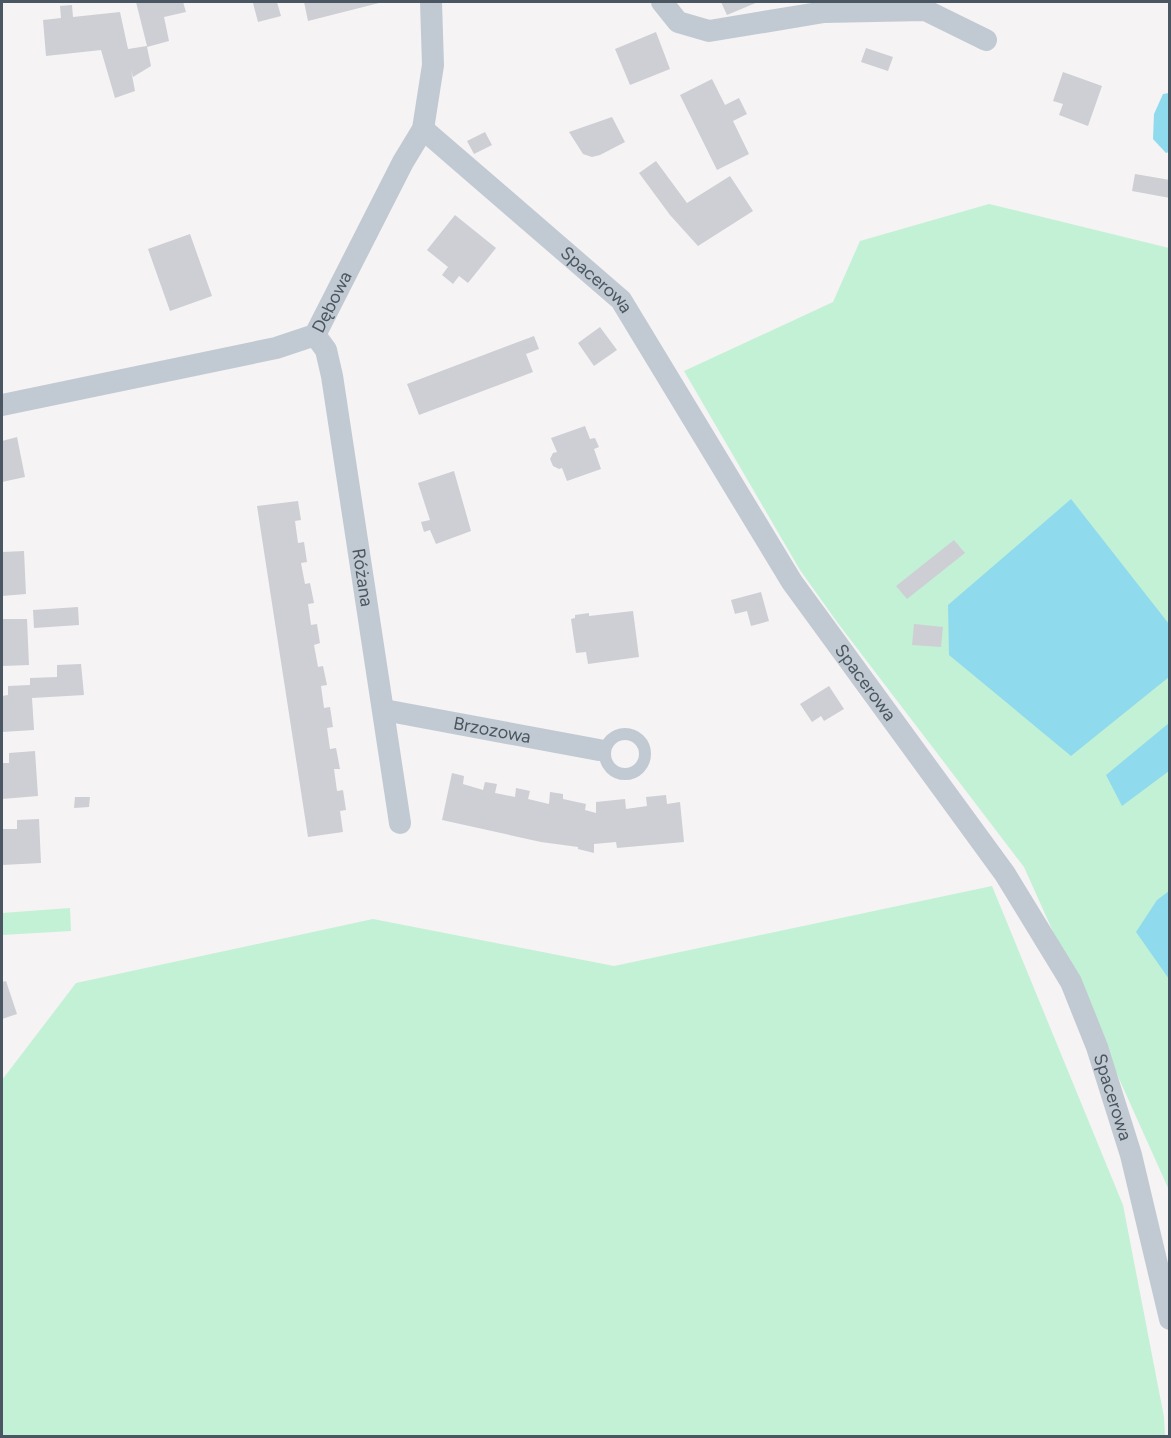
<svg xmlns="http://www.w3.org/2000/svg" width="1171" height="1438" viewBox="0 0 1171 1438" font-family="Figtree,sans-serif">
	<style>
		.green { fill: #c3f1d5 }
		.water { fill: #90daee }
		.building { fill: #cdcfd5 }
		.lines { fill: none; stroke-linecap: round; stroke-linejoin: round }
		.lane { stroke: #c1cad2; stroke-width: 12 }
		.street { stroke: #c1cad2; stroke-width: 22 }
		.labels { text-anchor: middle; stroke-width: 4.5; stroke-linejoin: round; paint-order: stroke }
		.street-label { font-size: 18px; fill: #4a5661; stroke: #fff }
	</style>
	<rect width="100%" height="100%" fill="#f5f3f3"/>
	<path class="green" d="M 989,204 L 1169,248 L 1169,1190 L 1024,867 L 837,622 L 800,570 L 684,371 L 833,302 L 860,241 Z
		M 992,886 L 1123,1205 L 1164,1417 L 1165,1436 L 2,1436 L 2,1080 L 76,983 L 373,919 L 614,966 Z
		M 70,908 L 71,931 L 2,935 L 2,913 Z"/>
	<path class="water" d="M 1169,93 L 1169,152 L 1166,153 L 1153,139 L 1154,114 L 1163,94 Z
		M 1071,499 L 1169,624 L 1169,677 L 1071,756 L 949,655 L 948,605 Z
		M 1169,723 L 1169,771 L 1122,806 L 1106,775 Z
		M 1169,891 L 1169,979 L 1136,932 L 1157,900 Z"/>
	<path class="building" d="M 136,2 L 183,2 L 186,12 L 164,17 L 169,41 L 147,47 L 151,66 L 133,77 L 131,70 L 135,91 L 115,98 L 101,50 L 46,56 L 43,20 L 61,18 L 60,6 L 72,5 L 73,17 L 120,12 L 128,49 L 147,46 Z
		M 257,2 L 277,2 L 281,16 L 258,22 L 253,3 Z
		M 304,2 L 383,2 L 308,21 Z
		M 721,2 L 758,2 L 727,15 Z
		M 656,32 L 670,69 L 630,85 L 615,49 Z
		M 866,48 L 893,57 L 888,71 L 861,62 Z
		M 1063,72 L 1102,86 L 1088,126 L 1059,115 L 1063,104 L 1053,101 Z
		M 712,79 L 725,105 L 739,98 L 747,114 L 733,121 L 749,154 L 717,170 L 680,95 Z
		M 612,117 L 625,142 L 600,155 L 592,157 L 583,154 L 569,132 Z
		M 485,132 L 492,145 L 474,154 L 467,141 Z
		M 656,161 L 687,203 L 730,176 L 753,211 L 698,246 L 670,215 L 639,173 Z
		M 1135,174 L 1170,180 L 1170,198 L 1132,191 Z
		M 455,215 L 496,248 L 468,283 L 459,276 L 453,284 L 442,275 L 448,267 L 427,250 Z
		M 190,234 L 212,296 L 170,311 L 148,249 Z
		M 600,327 L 617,350 L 594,366 L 578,343 Z
		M 534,336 L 539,349 L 526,354 L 533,372 L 419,415 L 407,384 Z
		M 585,426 L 590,439 L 595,438 L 599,447 L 594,449 L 601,469 L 567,481 L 562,468 L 559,469 L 553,466 L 550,459 L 553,453 L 557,452 L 551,438 Z
		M 17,437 L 25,477 L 2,482 L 2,441 Z
		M 454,471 L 471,531 L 436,544 L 430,530 L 424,532 L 421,522 L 430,520 L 418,483 Z
		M 298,501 L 301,520 L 295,521 L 298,543 L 304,542 L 307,562 L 301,563 L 305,584 L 310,583 L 314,603 L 308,604 L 311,625 L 317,624 L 320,643 L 314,645 L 318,667 L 323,666 L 327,685 L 321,686 L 324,708 L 330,707 L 333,727 L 327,728 L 330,749 L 336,748 L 340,769 L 334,769 L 337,791 L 343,790 L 346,810 L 340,811 L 343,832 L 308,837 L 257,506 Z
		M 954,540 L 965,553 L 907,599 L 896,586 Z
		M 24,551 L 26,594 L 2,596 L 2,552 Z
		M 761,592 L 769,621 L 751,626 L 747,611 L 735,614 L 731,600 Z
		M 78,607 L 79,625 L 34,628 L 33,610 Z
		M 633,611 L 639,657 L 588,664 L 586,652 L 576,653 L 571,619 L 575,618 L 575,615 L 589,613 L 589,616 Z
		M 2,619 L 27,619 L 29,665 L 2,666 Z
		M 914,624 L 943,627 L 941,647 L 912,645 Z
		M 81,664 L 84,695 L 32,698 L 34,730 L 2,732 L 2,696 L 8,695 L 8,686 L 30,685 L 30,678 L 57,677 L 57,665 Z
		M 829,686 L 844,709 L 824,721 L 821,716 L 812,722 L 800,704 Z
		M 35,751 L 38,796 L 2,799 L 2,763 L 9,763 L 9,753 Z
		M 452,773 L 464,776 L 463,784 L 483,790 L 485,782 L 497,784 L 495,793 L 515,797 L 516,788 L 530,791 L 528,799 L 549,804 L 550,792 L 563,794 L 563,799 L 586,804 L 585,810 L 596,813 L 596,802 L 625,799 L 626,809 L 647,806 L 646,797 L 666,795 L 667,804 L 680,802 L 684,842 L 617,848 L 616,842 L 594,844 L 594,853 L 578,849 L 578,847 L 541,842 L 442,820 Z
		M 75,797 L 90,797 L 89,807 L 74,808 Z
		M 39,819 L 41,863 L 2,865 L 2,829 L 17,829 L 17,820 Z
		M 6,981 L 17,1014 L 2,1019 L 2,982 Z"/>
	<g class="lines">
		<path class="lane" d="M605 754a20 20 0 1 1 40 0a20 20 0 1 1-40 0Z"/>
		<g class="street">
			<path d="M 662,2 L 678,22 L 709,31 L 824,12 L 925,10 L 986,40"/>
			<path id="s1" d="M 423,129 L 621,300 L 792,582 L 1005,874 L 1071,982 L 1097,1047 L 1131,1155 L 1170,1319"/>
			<path id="s2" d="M 315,335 L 326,350 L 332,376 L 400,823"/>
			<path id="s3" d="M 2,405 L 276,348 L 315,335 L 403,162 L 423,129 L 433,65 L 431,2"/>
			<path id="s4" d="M 384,710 L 599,750"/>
		</g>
	</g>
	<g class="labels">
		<g class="street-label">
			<text dy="6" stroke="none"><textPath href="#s1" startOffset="230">Spacerowa</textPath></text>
			<text dy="6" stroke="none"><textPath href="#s3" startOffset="358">Dębowa</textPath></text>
			<text dy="6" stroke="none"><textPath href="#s2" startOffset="249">Różana</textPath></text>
			<text dy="6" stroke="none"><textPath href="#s1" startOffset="716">Spacerowa</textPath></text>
			<text dy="6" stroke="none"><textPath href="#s4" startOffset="110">Brzozowa</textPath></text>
			<text dy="6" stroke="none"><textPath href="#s1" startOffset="1202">Spacerowa</textPath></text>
		</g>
	</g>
	<rect width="1171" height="1438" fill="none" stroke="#4a5661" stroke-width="6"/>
</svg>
